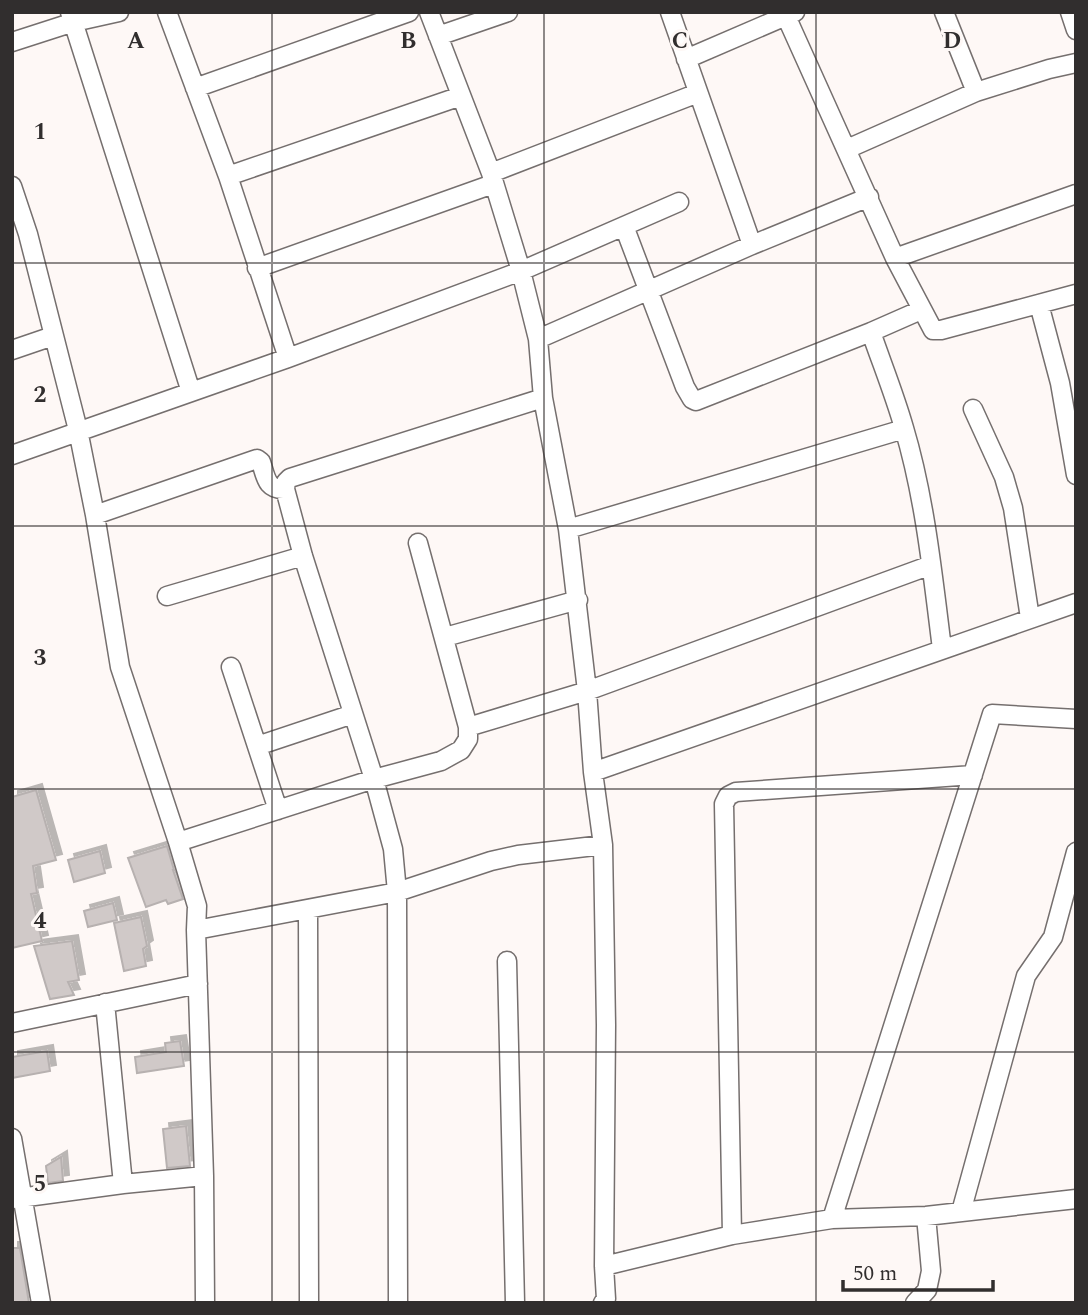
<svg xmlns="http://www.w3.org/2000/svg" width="1088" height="1315" viewBox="0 0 1088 1315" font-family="Spectral,serif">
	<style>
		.building { fill: #d0c9c8; stroke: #b7b1b0; stroke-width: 2; filter: url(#shadow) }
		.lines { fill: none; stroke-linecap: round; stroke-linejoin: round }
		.minor-casing { stroke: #756f6e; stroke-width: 21 }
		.minor { stroke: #fff; stroke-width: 18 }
		.grid { fill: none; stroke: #312e2e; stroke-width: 2; stroke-opacity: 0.55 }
		.grid-label { font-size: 23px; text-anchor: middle; font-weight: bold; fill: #312e2e; stroke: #fef8f6; stroke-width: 6; stroke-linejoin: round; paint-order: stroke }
	</style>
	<defs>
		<filter id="shadow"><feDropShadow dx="6" dy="-6" stdDeviation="0" flood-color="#0004"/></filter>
	</defs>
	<rect width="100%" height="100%" fill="#fef8f6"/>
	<path class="building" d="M 36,790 L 56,860 L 33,866 L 37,893 L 31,894 L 42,941 L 12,948 L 12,797 Z
		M 167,846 L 174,870 L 173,870 L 183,899 L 168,904 L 166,900 L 146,907 L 128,858 Z
		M 100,851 L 105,873 L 74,882 L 68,860 Z
		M 113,903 L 117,920 L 88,927 L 84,911 Z
		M 141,917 L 147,946 L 143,949 L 146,966 L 124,971 L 114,923 Z
		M 72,941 L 79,980 L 68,982 L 74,995 L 50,999 L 34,946 Z
		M 180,1041 L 184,1066 L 137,1073 L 135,1057 L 166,1052 L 165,1043 Z
		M 47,1051 L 50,1071 L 12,1078 L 12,1057 Z
		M 186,1126 L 190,1166 L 167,1168 L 163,1129 Z
		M 61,1157 L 63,1181 L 48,1183 L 46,1166 Z
		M 12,1248 L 20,1248 L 29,1303 L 12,1303 Z"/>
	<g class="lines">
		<defs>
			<path id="minor" d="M 70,12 L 191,392
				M 167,12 L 228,176 L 288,358
				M 429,12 L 491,173 L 521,271 L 538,339 L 543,398 L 568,529 L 587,691 L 593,772 L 603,845 L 606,1025 L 604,1266 L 606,1299 L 603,1303
				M 670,12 L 752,245
				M 944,12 L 976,92
				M 1070,12 L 1076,30
				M 786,16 L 895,258 L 933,330 L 941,330 L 1076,294
				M 438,36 L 508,12
				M 12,42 L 74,22 L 119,12
				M 686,59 L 795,12
				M 195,88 L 409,12
				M 847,149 L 976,92 L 1049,69 L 1076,63
				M 491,173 L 698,93
				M 228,176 L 461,96
				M 12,186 L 28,234 L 78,430 L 95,515 L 120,667 L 178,842 L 197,906 L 196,930 L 204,1176 L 205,1303
				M 624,226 L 685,387 L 692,399 L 696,401 L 871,332 L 921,310
				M 895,258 L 1076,194
				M 257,268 L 493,184
				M 1039,304 L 1060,383 L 1076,475
				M 871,332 C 882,364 895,396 904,428 C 925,498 933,577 942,649
				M 538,339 L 752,245 L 869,197
				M 12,350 L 53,336
				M 973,409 L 1004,477 L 1013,508 L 1030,618
				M 12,455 L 288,358 L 521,271 L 679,202
				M 95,515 L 254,460 L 257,459 L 261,462 C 266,477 266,490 285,489
				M 568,529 L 904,429
				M 167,596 L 303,556
				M 445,637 L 578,600
				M 231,667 L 278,810
				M 468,727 L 587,691 L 931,565
				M 257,746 L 353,714
				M 593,772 L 1076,603
				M 178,842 L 374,779 L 441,761 L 461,750 L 468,739 L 468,727 L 418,543
				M 308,909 L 309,1303
				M 196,930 L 397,892 L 491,861 L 518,855 L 603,845
				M 507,961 L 515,1303
				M 105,1003 L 123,1184
				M 12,1023 L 198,984
				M 12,1138 L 41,1303
				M 12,1199 L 123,1184 L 204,1176
				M 961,1212 L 1026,976 L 1053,937 L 1076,852
				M 832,1219 L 992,714 L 1076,719
				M 732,1235 L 724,804 L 728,796 L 736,792 L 973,775
				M 604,1266 L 732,1235 L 832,1219 L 926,1216 L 1076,1199
				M 398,1303 L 397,892 L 393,849 L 374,779 L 303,556 L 285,489 L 286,482 L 290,478 L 543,398
				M 915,1303 L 927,1290 L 931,1271 L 926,1216"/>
		</defs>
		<use href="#minor" class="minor-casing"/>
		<use href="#minor" class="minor"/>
	</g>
	<path class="grid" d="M 272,12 L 272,1303M 544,12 L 544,1303M 816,12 L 816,1303M 12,263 L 1076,263M 12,526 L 1076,526M 12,789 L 1076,789M 12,1052 L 1076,1052"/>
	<g class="grid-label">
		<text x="136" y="48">A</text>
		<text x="408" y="48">B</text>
		<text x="680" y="48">C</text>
		<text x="952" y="48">D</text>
		<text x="40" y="139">1</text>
		<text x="40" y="402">2</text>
		<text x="40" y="665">3</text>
		<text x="40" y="928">4</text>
		<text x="40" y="1191">5</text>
	</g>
	<rect width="1088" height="1315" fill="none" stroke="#312e2e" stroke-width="28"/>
	<path d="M843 1280v10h150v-10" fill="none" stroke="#312e2e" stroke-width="3.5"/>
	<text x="853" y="1280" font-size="21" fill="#312e2e" stroke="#fef8f6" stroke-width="5" paint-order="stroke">50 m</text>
</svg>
